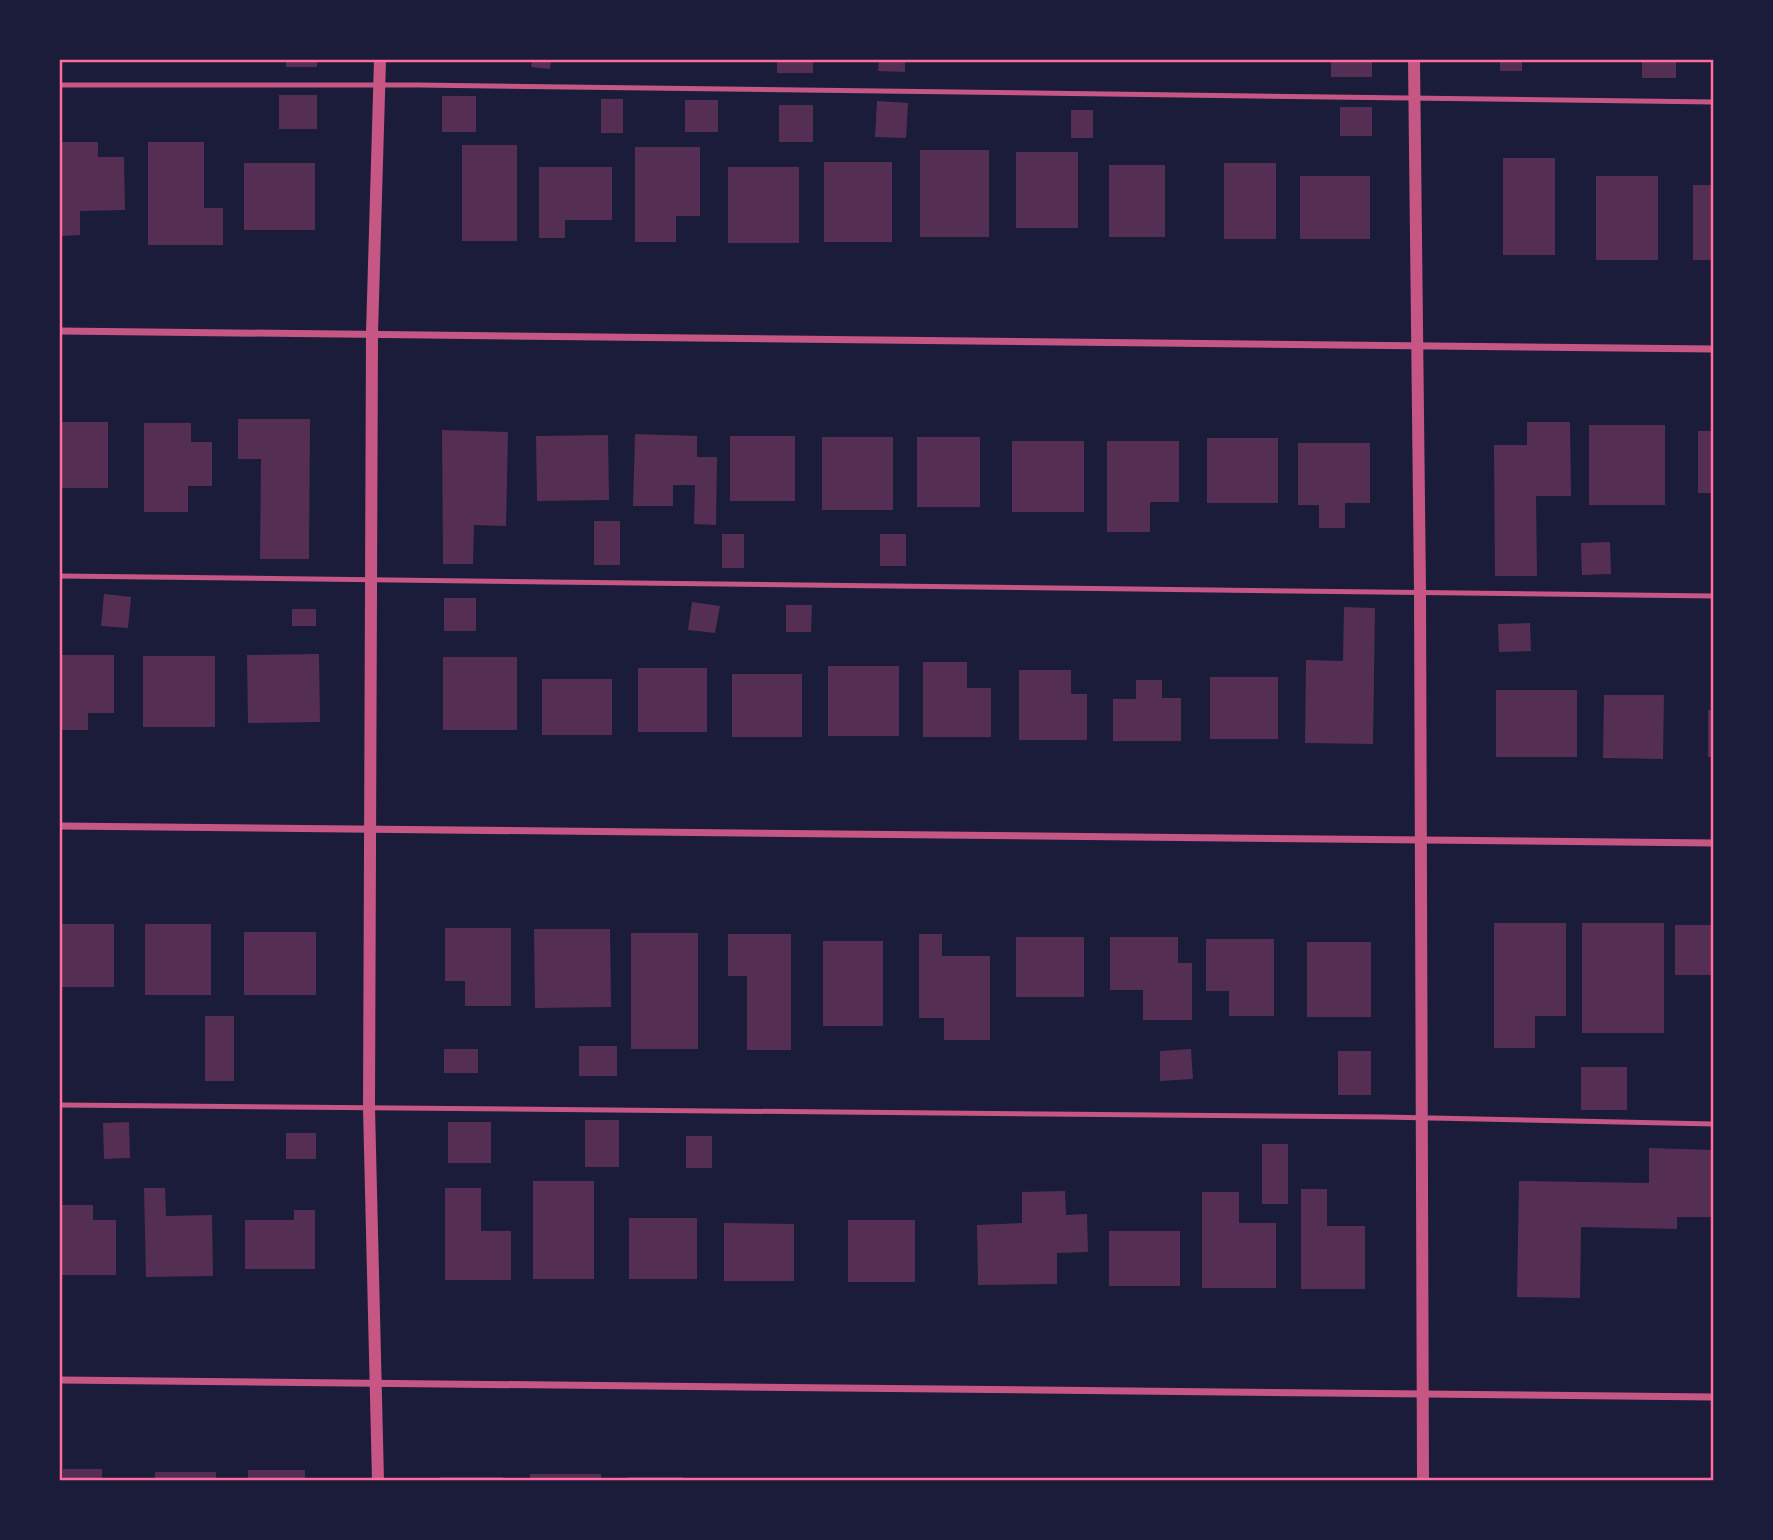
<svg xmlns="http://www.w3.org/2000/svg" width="1773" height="1540" viewBox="0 0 1773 1540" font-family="Ubuntu,sans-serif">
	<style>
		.building { fill: #542f53 }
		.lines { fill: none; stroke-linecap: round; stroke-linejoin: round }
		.service { stroke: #c65784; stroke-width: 5 }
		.minor { stroke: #c65784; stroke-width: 7 }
		.tertiary { stroke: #c65784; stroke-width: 12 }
		.neatline { fill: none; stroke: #ff6b9d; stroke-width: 2.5 }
	</style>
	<rect width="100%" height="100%" fill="#1b1b3a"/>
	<path class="building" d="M 286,60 L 317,60 L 317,67 L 286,67 Z
		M 532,60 L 551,60 L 550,69 L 531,67 Z
		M 777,60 L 813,60 L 813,73 L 777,73 Z
		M 879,60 L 905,60 L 905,72 L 878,71 Z
		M 1331,60 L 1372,60 L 1372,77 L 1331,77 Z
		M 1500,60 L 1522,60 L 1522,71 L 1500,71 Z
		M 1642,60 L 1676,60 L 1676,78 L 1642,78 Z
		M 279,95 L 317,95 L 317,129 L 279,129 Z
		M 442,96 L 476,96 L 476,132 L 442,132 Z
		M 601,99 L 623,99 L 623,133 L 601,133 Z
		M 685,100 L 718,100 L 718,132 L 685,132 Z
		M 877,101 L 908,103 L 906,138 L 875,137 Z
		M 779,105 L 813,105 L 813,142 L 779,142 Z
		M 1340,107 L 1372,107 L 1372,136 L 1340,136 Z
		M 1071,110 L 1093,110 L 1093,138 L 1071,138 Z
		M 60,142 L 98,142 L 98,157 L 124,157 L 125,210 L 80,211 L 80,235 L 60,236 Z
		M 148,142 L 204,142 L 204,208 L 223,208 L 223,245 L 148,245 Z
		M 462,145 L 517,145 L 517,241 L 462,241 Z
		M 635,147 L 700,147 L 700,216 L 676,216 L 676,242 L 635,242 Z
		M 920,150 L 989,150 L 989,237 L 920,237 Z
		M 1016,152 L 1078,152 L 1078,228 L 1016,228 Z
		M 1503,158 L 1555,158 L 1555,255 L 1503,255 Z
		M 824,162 L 892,162 L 892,242 L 824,242 Z
		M 244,163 L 315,163 L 315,230 L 244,230 Z
		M 1224,163 L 1276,163 L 1276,239 L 1224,239 Z
		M 1109,165 L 1165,165 L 1165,237 L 1109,237 Z
		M 539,167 L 612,167 L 612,220 L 565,220 L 565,238 L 539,238 Z
		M 728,167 L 799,167 L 799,243 L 728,243 Z
		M 1300,176 L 1370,176 L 1370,239 L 1300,239 Z
		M 1596,176 L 1658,176 L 1658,260 L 1596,260 Z
		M 1693,185 L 1714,185 L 1714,260 L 1693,260 Z
		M 238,419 L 310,419 L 309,559 L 260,559 L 261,459 L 238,459 Z
		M 60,422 L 108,422 L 108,488 L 61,488 Z
		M 1527,422 L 1570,422 L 1571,496 L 1536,496 L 1537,576 L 1495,576 L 1494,445 L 1527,445 Z
		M 144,423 L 191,423 L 191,442 L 212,442 L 212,486 L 188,486 L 188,512 L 144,512 Z
		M 1589,425 L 1665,425 L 1665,505 L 1589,505 Z
		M 442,430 L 508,432 L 506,526 L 474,525 L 473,564 L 443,564 Z
		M 1698,431 L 1714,431 L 1714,493 L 1698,493 Z
		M 635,434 L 697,436 L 697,457 L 717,457 L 716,525 L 694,524 L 695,485 L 673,485 L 673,506 L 633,506 Z
		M 608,435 L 609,500 L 537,501 L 536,436 Z
		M 730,436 L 795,436 L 795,501 L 730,501 Z
		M 822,437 L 893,437 L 893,510 L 822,510 Z
		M 917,437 L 980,437 L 980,507 L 917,507 Z
		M 1207,438 L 1278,438 L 1278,503 L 1207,503 Z
		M 1012,441 L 1084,441 L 1084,512 L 1012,512 Z
		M 1107,441 L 1179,441 L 1179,502 L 1150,502 L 1150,532 L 1107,532 Z
		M 1298,443 L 1370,443 L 1370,503 L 1345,503 L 1345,528 L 1319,528 L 1319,505 L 1298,505 Z
		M 594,521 L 620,521 L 620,565 L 594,565 Z
		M 722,534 L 744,534 L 744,568 L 722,568 Z
		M 880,534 L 906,534 L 906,566 L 880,566 Z
		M 1610,542 L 1611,574 L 1582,575 L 1581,543 Z
		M 104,594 L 131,597 L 128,628 L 101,626 Z
		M 444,598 L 476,598 L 476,631 L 444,631 Z
		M 692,602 L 720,606 L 715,633 L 688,630 Z
		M 786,605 L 812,605 L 811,632 L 786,632 Z
		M 1344,607 L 1375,608 L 1373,744 L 1305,743 L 1306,660 L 1343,661 Z
		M 292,609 L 316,609 L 316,626 L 292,626 Z
		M 1530,623 L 1531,651 L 1499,652 L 1498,624 Z
		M 319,654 L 320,722 L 248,723 L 247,655 Z
		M 60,655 L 114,655 L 114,713 L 88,713 L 88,730 L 60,730 Z
		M 143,656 L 215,656 L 215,727 L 143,727 Z
		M 443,657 L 517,657 L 517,730 L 443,730 Z
		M 923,662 L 967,662 L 967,688 L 991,688 L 991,737 L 923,737 Z
		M 828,666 L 899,666 L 899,736 L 828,736 Z
		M 638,668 L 707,668 L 707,732 L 638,732 Z
		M 1019,670 L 1071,670 L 1071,694 L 1087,694 L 1087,740 L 1019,740 Z
		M 732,674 L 802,674 L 802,737 L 732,737 Z
		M 1210,677 L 1278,677 L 1278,739 L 1210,739 Z
		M 542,679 L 612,679 L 612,735 L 542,735 Z
		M 1136,680 L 1162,680 L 1162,698 L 1181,698 L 1181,741 L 1113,741 L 1113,699 L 1136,699 Z
		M 1496,690 L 1577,690 L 1577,757 L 1496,757 Z
		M 1604,695 L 1664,695 L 1663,759 L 1603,758 Z
		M 1708,710 L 1714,710 L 1714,757 L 1708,757 Z
		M 1494,923 L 1566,923 L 1566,1016 L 1535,1016 L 1535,1048 L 1494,1048 Z
		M 1582,923 L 1664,923 L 1664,1033 L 1582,1033 Z
		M 60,924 L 114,924 L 114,987 L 60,987 Z
		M 145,924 L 211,924 L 211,995 L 145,995 Z
		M 1675,925 L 1714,925 L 1714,975 L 1675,975 Z
		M 445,928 L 511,928 L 511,1006 L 465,1006 L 465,981 L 445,981 Z
		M 534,929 L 610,929 L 611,1007 L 535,1008 Z
		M 244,932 L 316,932 L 316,995 L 244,995 Z
		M 631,933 L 698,933 L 698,1049 L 631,1049 Z
		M 728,934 L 791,934 L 791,1050 L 747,1050 L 747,976 L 728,976 Z
		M 919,934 L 942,934 L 942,956 L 990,956 L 990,1040 L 944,1040 L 944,1018 L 919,1018 Z
		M 1016,937 L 1084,937 L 1084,997 L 1016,997 Z
		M 1110,937 L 1178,937 L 1178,963 L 1192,963 L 1192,1020 L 1143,1020 L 1143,990 L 1110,990 Z
		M 1206,939 L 1274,939 L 1274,1016 L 1229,1016 L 1229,991 L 1206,991 Z
		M 823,941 L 883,941 L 883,1026 L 823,1026 Z
		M 1307,942 L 1371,942 L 1371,1017 L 1307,1017 Z
		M 205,1016 L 234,1016 L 234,1081 L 205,1081 Z
		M 579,1046 L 617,1046 L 617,1076 L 579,1076 Z
		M 444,1049 L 478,1049 L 478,1073 L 444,1073 Z
		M 1191,1049 L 1193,1079 L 1160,1081 L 1160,1051 Z
		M 1338,1051 L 1371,1051 L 1371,1095 L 1338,1095 Z
		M 1581,1067 L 1627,1067 L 1627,1110 L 1581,1110 Z
		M 585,1120 L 619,1120 L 619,1167 L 585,1167 Z
		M 129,1122 L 130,1158 L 104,1159 L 103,1123 Z
		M 448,1122 L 491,1122 L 491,1163 L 448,1163 Z
		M 286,1133 L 316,1133 L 316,1159 L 286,1159 Z
		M 686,1136 L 712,1136 L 712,1168 L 686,1168 Z
		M 1262,1144 L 1288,1144 L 1288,1204 L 1262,1204 Z
		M 1649,1148 L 1714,1150 L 1714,1217 L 1677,1217 L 1677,1229 L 1581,1227 L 1580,1298 L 1517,1297 L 1519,1181 L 1649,1183 Z
		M 533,1181 L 594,1181 L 594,1279 L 533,1279 Z
		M 144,1188 L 165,1188 L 166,1216 L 212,1215 L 213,1276 L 146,1277 Z
		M 445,1188 L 481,1188 L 481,1231 L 511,1231 L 511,1280 L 445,1280 Z
		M 1301,1189 L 1327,1189 L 1327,1226 L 1365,1226 L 1365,1289 L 1301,1289 Z
		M 1065,1191 L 1066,1215 L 1087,1214 L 1088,1252 L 1057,1253 L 1057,1284 L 978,1285 L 977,1225 L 1022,1223 L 1022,1192 Z
		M 1202,1192 L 1239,1192 L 1239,1223 L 1276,1223 L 1276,1288 L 1202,1288 Z
		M 60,1205 L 93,1205 L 93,1220 L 116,1220 L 116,1275 L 60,1275 Z
		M 294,1210 L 315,1210 L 315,1269 L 245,1269 L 245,1220 L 294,1220 Z
		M 629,1218 L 697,1218 L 697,1279 L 629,1279 Z
		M 848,1220 L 915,1220 L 915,1282 L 848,1282 Z
		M 724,1223 L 794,1224 L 794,1281 L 724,1281 Z
		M 1109,1231 L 1180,1231 L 1180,1286 L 1109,1286 Z
		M 63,1469 L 102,1469 L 102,1480 L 63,1480 Z
		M 248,1470 L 305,1470 L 305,1480 L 248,1480 Z
		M 155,1472 L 216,1472 L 216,1480 L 155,1480 Z
		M 530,1474 L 601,1474 L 601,1480 L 530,1480 Z
		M 440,1477 L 503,1477 L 503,1480 L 440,1480 Z
		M 628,1477 L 683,1477 L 683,1480 L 628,1480 Z"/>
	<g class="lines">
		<path class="service" d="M 60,85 L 418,85 L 1714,102
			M 60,576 L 1714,596
			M 60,1105 L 1384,1117 L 1714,1124"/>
		<path class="minor" d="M 60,331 L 1714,349
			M 60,826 L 1714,843
			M 60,1380 L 1714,1397"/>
		<path class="tertiary" d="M 1414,60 L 1420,591 L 1423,1480
			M 378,1480 L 369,1108 L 372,333 L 380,60"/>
	</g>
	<rect width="1773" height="1540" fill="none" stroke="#1b1b3a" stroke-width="122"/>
	<rect x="61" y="61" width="1651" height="1418" class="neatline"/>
</svg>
